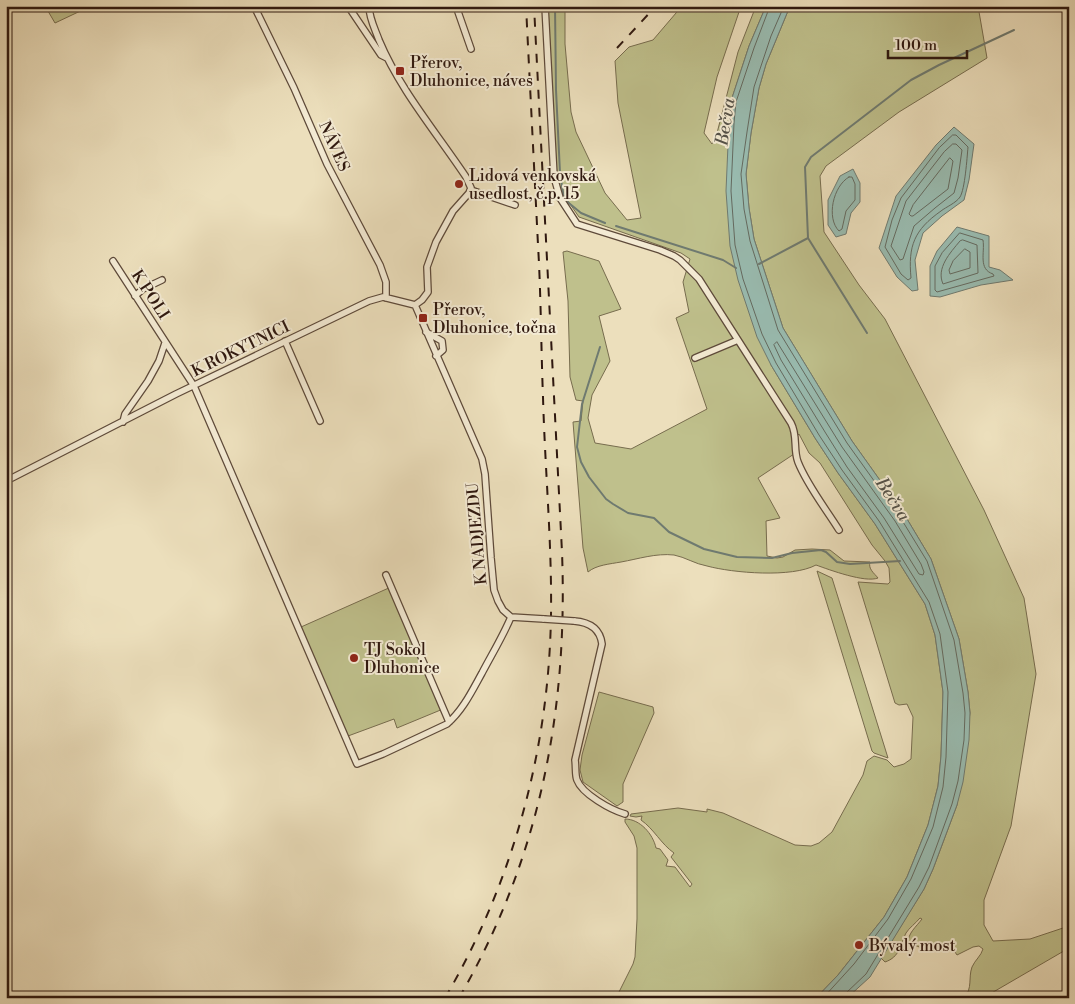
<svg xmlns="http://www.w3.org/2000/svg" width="1075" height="1004" viewBox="0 0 1075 1004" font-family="'Libre Bodoni',serif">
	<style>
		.green { fill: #bfc08c; stroke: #776c4e }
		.water { fill: #99bcb1; stroke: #6f7a70 }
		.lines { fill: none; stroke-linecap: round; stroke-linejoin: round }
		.shore { stroke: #646a60; stroke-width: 1 }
		.stream { stroke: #6f7a70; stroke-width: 2 }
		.minor-casing { stroke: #5e4a3a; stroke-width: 8 }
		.minor { stroke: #f3ead3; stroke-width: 5.5 }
		.rail { stroke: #2f180f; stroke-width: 2; stroke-dasharray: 9 9; stroke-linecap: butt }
		.minor-bridge-casing { stroke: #5e4a3a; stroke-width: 8; stroke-linecap: butt }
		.minor-bridge { stroke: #f3ead3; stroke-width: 5.5 }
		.poi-dot { fill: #8f2418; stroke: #f3ead3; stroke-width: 2 }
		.labels { text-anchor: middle; stroke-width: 4; stroke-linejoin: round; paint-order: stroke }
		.poi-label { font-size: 16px; fill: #2f180f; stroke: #f3ead3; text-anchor: start }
		.street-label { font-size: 16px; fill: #2f180f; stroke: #f3ead3 }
		.water-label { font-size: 18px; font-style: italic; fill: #545148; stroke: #f3ead3 }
	</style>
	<rect width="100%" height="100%" fill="#ecdfbc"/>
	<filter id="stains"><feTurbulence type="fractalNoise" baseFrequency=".004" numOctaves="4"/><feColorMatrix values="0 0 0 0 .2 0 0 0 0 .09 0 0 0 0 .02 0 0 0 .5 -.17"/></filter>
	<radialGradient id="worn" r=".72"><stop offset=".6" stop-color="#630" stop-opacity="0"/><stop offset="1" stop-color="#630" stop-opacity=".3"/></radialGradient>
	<path class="green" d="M 45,6 L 91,6 L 55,23 Z
		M 548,6 L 565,6 L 565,44 L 571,112 L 576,132 L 605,193 L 627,220 L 641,218 L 618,103 L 615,61 L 629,47 L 653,40 L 682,6 L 741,6 L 717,77 L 704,133 L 712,144 L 717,133 L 738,52 L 756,6 L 766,6 L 749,46 L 731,101 L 728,144 L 771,365 L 815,438 L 838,473 L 875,524 L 925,604 L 935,635 L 943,692 L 941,756 L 938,786 L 928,825 L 907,877 L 884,917 L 838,975 L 816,998 L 616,998 L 633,964 L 635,957 L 637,919 L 637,848 L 634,836 L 625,822 L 625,819 C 640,819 653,834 656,848 L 660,849 L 668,860 L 666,866 L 675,867 L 690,887 L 692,884 L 671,857 L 674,853 C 661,844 654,829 641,820 L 642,816 L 636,817 L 630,816 L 631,814 L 678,808 L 707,812 L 707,809 L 723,813 L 795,845 L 811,846 L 819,843 L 832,832 L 863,775 L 867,761 L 874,756 L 887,760 L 894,767 L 904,764 L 911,759 L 913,717 L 907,704 L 899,705 L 895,703 L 858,582 L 888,584 L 890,582 L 889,568 L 885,561 L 872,545 L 820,463 L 809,453 L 799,434 L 794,439 L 794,454 L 758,478 L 780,518 L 766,521 L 767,556 L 777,558 L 783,557 L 795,550 L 812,549 L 830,550 L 844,561 L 870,562 C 868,569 874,573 878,578 C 865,583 830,570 816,565 C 792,578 733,573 707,566 C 695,564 685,557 674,555 C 656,553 638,559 621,562 C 610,564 596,565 588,572 L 583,548 L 573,422 L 581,421 L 583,401 L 576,400 L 570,377 L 568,301 L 563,252 L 567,251 L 599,261 L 621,309 L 599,316 L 610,361 L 592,395 L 588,418 L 595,443 L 631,449 L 707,409 L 676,318 L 689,312 L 683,282 L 690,259 L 681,253 L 579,217 L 559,188 L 555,157 Z
		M 790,6 L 978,6 L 987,58 L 899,112 L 826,166 L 820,176 L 824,232 L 859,285 L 885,319 L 984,510 L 1024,598 L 1036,674 L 1011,826 L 984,900 L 984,925 L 993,941 L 1030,939 L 1069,926 L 1069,948 L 983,998 L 964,998 C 973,988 968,978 972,967 C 975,960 981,956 983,949 L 979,946 L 973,947 L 957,955 L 951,946 L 944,944 L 930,952 L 917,946 L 910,945 L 908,943 C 908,933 916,927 922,919 L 920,918 C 916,923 909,928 906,933 C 900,945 900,957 885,962 L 881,958 L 924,889 L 933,869 L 957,805 L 970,713 L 968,692 L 959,639 L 931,559 L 904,514 L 852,441 L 783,328 L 754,239 L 749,208 L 746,174 L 751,133 L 759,88 L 766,64 Z
		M 817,571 L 832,578 L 888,758 L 874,753 L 872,751 Z
		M 391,587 L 443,709 L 397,728 L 394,719 L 348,736 L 301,627 Z
		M 599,692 L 653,707 L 654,713 L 623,784 L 623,802 L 617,806 L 583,782 L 580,770 L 582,755 Z"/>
	<path class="water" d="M 766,6 L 790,6 L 766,64 L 759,88 L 751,133 L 746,174 L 749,208 L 754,239 L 783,328 L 852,441 L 904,514 L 931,559 L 959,639 L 968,692 L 970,713 L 969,740 L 963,782 L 957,805 L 933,869 L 924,889 L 870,977 L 847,998 L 816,998 L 838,975 L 884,917 L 907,877 L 928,825 L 938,786 L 941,756 L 943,692 L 935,635 L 925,604 L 875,524 L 838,473 L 815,438 L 771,365 L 757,337 L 738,280 L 730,246 L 726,191 L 729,122 L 731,101 L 749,46 Z
		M 954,127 L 974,144 L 969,180 L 964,200 L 942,216 L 923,233 L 915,260 L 918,290 L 912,291 L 897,277 L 879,248 L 896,196 L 936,145 Z
		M 853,169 L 860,183 L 860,202 L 851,213 L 846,234 L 836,237 L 828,225 L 828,200 L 840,176 Z
		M 957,227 L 989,236 L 989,267 L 1000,270 L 1013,280 L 981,285 L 940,297 L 930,296 L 930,266 L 937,251 Z"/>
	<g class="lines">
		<path class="shore" d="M 770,6 L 754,48 L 736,102 L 734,123 L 731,191 L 735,245 L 743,279 L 762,334 L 776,363 L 819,435 L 842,470 L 879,521 L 929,602 L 940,634 L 948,692 L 946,757 L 943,787 L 933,827 L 911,879 L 888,919 L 854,964 L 823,998
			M 784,6 L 771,36 L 754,87 L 747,132 L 741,174 L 744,209 L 750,241 L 778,330 L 847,443 L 900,517 L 927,561 L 954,640 L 963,693 L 965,713 L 964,740 L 958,781 L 952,804 L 929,867 L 919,887 L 866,974 L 846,993 L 844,998
			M 953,135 L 956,135 L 968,147 C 967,158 965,189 960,197 C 956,203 946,207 941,211 C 914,230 908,246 911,278 L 908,280 L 901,274 L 885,247 L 892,220 L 901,198 L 939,148 Z
			M 953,144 L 956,144 L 962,150 L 958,178 L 954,193 L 935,208 L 914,226 L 903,259 L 900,260 L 891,246 L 906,201 L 944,152 Z
			M 950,158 L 953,161 L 948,189 L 913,216 L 911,216 L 909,214 L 913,205 Z
			M 849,177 L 852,177 L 855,184 L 855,200 L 846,211 L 842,229 L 839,231 C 826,218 833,186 849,177 Z
			M 960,233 L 983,240 C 985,253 978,269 993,274 L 994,276 L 937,292 L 935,290 L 935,266 L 942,253 Z
			M 963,240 L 977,245 L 978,273 L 943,284 C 936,268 950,253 960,241 Z
			M 965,249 L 970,252 L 970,268 L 950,274 L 949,270 L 953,261 Z
			M 777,342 L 842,447 L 895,521 L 921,564 L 924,572 L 923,575 L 919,574 L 884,518 L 847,467 L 825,432 L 781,360 L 774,345 Z"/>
		<path class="stream" d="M 555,6 L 556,90 L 560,173 L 564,199 L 581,213 L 605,223
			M 616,226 L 723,260 L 736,268
			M 808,238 L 867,333
			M 759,264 L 808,238 L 805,167 L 811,157 L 911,80 L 939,65 L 1014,30
			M 600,347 L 582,404 L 577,447 L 581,462 L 589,477 L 606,499 L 613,504 L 628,513 L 654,518 L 669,532 L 704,549 L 737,557 L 772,558 L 792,553 L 821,550 L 826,552 L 837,562 L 850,564 L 900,561"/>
		<defs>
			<path id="minor" d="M 254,6 L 294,88 L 327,164 L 380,265 L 386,282 L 386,298
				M 348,6 L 381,55 L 387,58
				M 369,6 C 369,18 375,29 379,40 C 400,90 436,132 466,177 L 471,188 L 469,193 L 453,211 L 436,242 L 427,267 L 428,292 L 422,300 L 415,305
				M 456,6 L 471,49
				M 545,6 L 554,177 L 560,198 L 577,224 L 660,250 L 674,256 L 680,260 L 699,279 L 791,423 C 798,436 793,449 798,462 C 807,485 826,509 839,530
				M 471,190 L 515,205
				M 113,261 L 194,386 L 357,764 L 383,754 L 447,724 C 463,710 472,691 482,673 C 492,654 503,636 511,617
				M 135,296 L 143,289 L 162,280
				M 415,305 L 482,459 L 485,474 L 491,558 L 494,590 L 498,601 L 503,610 L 511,617 L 544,619
				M 426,332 L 442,341 L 443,350 L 436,356
				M 285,341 L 320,421
				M 695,358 L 738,340
				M 123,422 L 125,414 L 148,381 L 159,361 L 165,343
				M 6,481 L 176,394 L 369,301 L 383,297 L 415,305
				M 386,575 L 449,722
				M 574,621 C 588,622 600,628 602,644 L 575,760 C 576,767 575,775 577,780 C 582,794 611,810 625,814"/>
		</defs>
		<use href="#minor" class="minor-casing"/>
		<use href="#minor" class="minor"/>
		<path class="rail" d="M 617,48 L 656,6
			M 445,998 C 513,882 549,750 551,615 C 552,543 545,470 543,397 C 541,346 541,295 538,245 C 534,165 530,86 526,6
			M 459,998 C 540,858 568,711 562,552 L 534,6"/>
		<defs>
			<path id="minor-bridge" d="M 544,619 L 574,621"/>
		</defs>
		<use href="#minor-bridge" class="minor-bridge-casing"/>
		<use href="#minor-bridge" class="minor-bridge"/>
	</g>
	<g class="poi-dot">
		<rect x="395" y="66" width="10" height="10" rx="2.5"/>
		<circle cx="459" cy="184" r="5"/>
		<rect x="418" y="313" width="10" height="10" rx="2.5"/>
		<circle cx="354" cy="658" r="5"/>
		<circle cx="859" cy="945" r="5"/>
	</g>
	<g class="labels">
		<g class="poi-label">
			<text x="410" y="68">Přerov,<tspan x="410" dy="18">Dluhonice, náves</tspan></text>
			<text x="469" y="181">Lidová venkovská<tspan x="469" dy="18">usedlost, č.p. 15</tspan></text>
			<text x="433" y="315">Přerov,<tspan x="433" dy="18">Dluhonice, točna</tspan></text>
			<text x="364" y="655">TJ Sokol<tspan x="364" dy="18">Dluhonice</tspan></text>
			<text x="869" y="951">Bývalý most</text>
		</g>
		<g class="street-label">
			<text transform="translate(335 146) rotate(66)" y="6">NÁVES</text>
			<text transform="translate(151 294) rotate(57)" y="6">K POLI</text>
			<text transform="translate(240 348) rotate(-26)" y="6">K ROKYTNICI</text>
			<text transform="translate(476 534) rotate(-95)" y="6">K NADJEZDU</text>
		</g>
		<g class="water-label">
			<text transform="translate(725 122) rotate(-81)" y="6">Bečva</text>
			<text transform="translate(893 499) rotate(57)" y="6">Bečva</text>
		</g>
	</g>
	<rect width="1075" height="1004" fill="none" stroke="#ecdfbc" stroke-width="25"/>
	<rect x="8" y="8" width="1060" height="989" fill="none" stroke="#2f180f" stroke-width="2.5"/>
	<rect x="12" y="12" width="1050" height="979" fill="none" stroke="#2f180f"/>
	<path d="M888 50v8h79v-8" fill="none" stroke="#2f180f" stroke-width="2.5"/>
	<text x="895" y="50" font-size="15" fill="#2f180f" stroke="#f3ead3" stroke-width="4" paint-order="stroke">100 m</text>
	<rect width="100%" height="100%" filter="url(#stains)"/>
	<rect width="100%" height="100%" fill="url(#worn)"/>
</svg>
